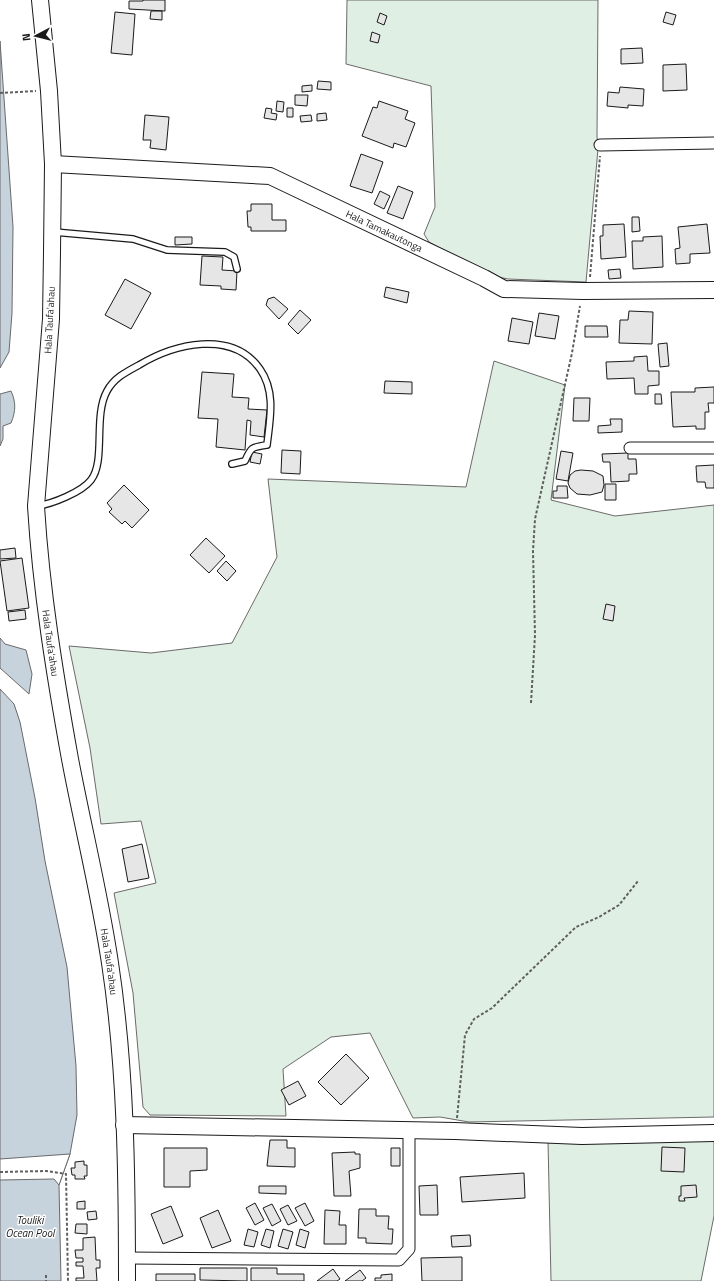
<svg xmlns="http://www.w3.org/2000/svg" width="714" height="1281" viewBox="0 0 714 1281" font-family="'Titillium Web',sans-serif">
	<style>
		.green { fill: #e0efe3; stroke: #6a6a6a }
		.water { fill: #c6d2dc; stroke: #6a6a6a }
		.pier { fill: #fff; stroke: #6a6a6a }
		.building { fill: #e6e6e6; stroke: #1a1a1a }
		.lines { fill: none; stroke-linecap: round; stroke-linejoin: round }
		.lane-casing { stroke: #1a1a1a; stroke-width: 8 }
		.street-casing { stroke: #1a1a1a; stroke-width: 13 }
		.secondary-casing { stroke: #1a1a1a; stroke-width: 18 }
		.path { stroke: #5f5f5f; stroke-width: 2; stroke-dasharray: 3 2; stroke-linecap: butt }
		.lane { stroke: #fff; stroke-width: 5.5 }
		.street { stroke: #fff; stroke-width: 11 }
		.secondary { stroke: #fff; stroke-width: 16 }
		.labels { text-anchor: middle; stroke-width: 3; stroke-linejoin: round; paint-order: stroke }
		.street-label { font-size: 10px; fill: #1a1a1a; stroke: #fff }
		.water-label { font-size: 11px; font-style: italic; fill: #1a1a1a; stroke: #fff }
	</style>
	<rect width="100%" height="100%" fill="#fff"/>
	<path class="green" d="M 347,0 L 598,0 L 597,136 L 598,149 L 586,282 L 508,279 L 493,276 L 429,242 L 424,234 L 435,207 L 431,86 L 346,64 Z
		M 494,361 L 565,385 L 551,500 L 615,516 L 714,505 L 714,1117 L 469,1122 L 440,1117 L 413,1118 L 370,1033 L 331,1037 L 283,1069 L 286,1116 L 150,1115 L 143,1107 L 133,993 L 114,893 L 156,883 L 141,821 L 101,824 L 90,748 L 69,646 L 151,653 L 232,643 L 277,557 L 268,479 L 466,487 Z
		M 714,1139 L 714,1216 L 701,1281 L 551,1281 L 548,1141 Z"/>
	<path class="water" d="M 0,41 L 13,227 L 12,313 L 9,352 L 0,368 Z
		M 11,391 C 16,402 16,411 11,423 L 3,426 L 3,439 L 0,446 L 0,394 Z
		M 0,638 L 5,644 L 26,650 L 32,674 L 29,694 L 0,668 Z
		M 0,689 L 14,704 L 20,722 L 35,798 L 45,861 L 67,967 L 76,1066 L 77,1115 L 70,1154 L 59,1185 L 61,1281 L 0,1281 Z"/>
	<path class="pier" d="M 70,1154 L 59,1185 L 54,1179 L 0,1180 L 0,1159 Z"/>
	<path class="building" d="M 143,0 L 165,0 L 165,11 L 129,9 L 129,1 L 143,1 Z
		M 151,11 L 162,11 L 162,20 L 150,19 Z
		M 115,12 L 135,14 L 132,55 L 111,53 Z
		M 666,12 L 676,15 L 673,25 L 663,22 Z
		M 380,13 L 387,16 L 384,25 L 377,22 Z
		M 372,32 L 380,35 L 378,43 L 370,41 Z
		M 642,48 L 643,63 L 621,64 L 621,49 Z
		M 686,64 L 687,90 L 663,91 L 663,65 Z
		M 318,81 L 331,82 L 331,90 L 317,89 Z
		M 312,85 L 312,91 L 302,92 L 302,86 Z
		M 620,87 L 644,89 L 643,106 L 628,105 L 628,108 L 607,106 L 608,92 L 619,93 Z
		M 295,95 L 308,95 L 307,106 L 295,105 Z
		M 277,101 L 284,102 L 283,112 L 276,111 Z
		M 379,101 L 408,111 L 405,119 L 415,123 L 406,147 L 394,143 L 393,148 L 362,136 L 373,107 L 377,108 Z
		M 266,108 L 272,109 L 271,113 L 277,114 L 276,120 L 264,118 Z
		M 287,108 L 293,108 L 293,117 L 287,117 Z
		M 326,113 L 327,120 L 317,121 L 317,114 Z
		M 145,115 L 169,117 L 166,150 L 150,148 L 151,140 L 143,140 Z
		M 311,115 L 312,121 L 301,122 L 300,116 Z
		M 361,154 L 383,162 L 372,193 L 350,186 Z
		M 398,186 L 413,192 L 403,219 L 387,213 Z
		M 380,191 L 390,196 L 384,209 L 374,204 Z
		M 251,204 L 272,204 L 272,220 L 286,220 L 286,231 L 251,231 L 251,227 L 248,227 L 247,211 L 251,211 Z
		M 632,217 L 639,217 L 640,231 L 632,232 Z
		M 624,224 L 626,257 L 601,259 L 600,236 L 603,236 L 603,225 Z
		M 707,224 L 710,253 L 690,254 L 690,263 L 676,264 L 675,249 L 680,248 L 678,227 Z
		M 662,236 L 663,267 L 633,269 L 632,241 L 643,241 L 643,237 Z
		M 175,237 L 192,237 L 192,244 L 175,245 Z
		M 202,256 L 223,257 L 222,270 L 237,271 L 236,290 L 221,289 L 221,286 L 200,285 Z
		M 620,269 L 621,278 L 609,279 L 608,270 Z
		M 125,279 L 151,293 L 131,329 L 105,315 Z
		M 386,287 L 409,292 L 407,303 L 384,297 Z
		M 274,297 L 288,309 L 279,319 L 266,305 L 268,299 Z
		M 300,310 L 311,320 L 298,334 L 288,324 Z
		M 629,311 L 653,312 L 652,344 L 619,343 L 620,320 L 628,320 Z
		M 539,313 L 559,316 L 555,339 L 535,336 Z
		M 512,318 L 533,322 L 529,344 L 508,341 Z
		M 585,326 L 607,326 L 608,337 L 585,337 Z
		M 667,343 L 669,366 L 660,367 L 658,344 Z
		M 647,356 L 648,371 L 659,371 L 659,385 L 648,386 L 648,394 L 635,394 L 634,378 L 607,379 L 606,362 L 634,361 L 634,357 Z
		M 202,372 L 234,374 L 232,397 L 249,398 L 248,409 L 267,410 L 264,437 L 250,435 L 251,421 L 247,420 L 245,450 L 216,447 L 218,419 L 198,418 Z
		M 385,381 L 412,382 L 412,394 L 384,393 Z
		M 714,387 L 714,403 L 708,403 L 709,412 L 705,412 L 705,429 L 696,429 L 696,426 L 673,427 L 671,392 L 695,392 L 695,388 Z
		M 655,394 L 661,394 L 662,404 L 655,404 Z
		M 574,398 L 590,398 L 589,421 L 573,421 Z
		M 610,419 L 622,419 L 622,432 L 598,433 L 598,426 L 611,425 Z
		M 282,450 L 301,451 L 300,474 L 281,473 Z
		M 561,451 L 573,453 L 568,481 L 556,479 Z
		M 252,452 L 262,454 L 260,464 L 250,462 Z
		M 628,453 L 628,459 L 636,459 L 637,474 L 629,474 L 629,481 L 611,482 L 610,462 L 603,462 L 602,454 Z
		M 714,465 L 714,488 L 706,488 L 705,482 L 697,482 L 696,466 Z
		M 581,470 L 593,471 L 603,476 L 604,485 L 602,492 L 590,495 L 577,494 L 570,488 L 568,483 L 570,475 L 575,471 Z
		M 605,484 L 616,484 L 616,500 L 605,500 Z
		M 124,485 L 149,510 L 132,528 L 125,521 L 122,524 L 109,512 L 112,509 L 107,503 Z
		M 557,486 L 567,486 L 568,498 L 553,498 L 553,491 L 557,491 Z
		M 206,538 L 225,556 L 209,573 L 190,555 Z
		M 15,548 L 16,558 L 0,559 L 0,550 Z
		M 22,558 L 29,608 L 7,611 L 0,561 Z
		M 226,561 L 236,571 L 227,581 L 217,571 Z
		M 606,604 L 615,606 L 613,621 L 603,619 Z
		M 25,610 L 26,619 L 9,621 L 8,612 Z
		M 142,844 L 149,878 L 128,882 L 122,849 Z
		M 346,1054 L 369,1078 L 341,1105 L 318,1082 Z
		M 298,1081 L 306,1096 L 289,1105 L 281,1090 Z
		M 270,1140 L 287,1140 L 287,1148 L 295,1148 L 295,1167 L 267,1166 Z
		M 662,1147 L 685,1148 L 684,1172 L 661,1171 Z
		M 164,1148 L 207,1148 L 207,1170 L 190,1171 L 190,1187 L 164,1187 Z
		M 391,1148 L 400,1148 L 400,1166 L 391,1166 Z
		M 355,1152 L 355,1154 L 360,1154 L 360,1168 L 349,1171 L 351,1196 L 334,1196 L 332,1153 Z
		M 84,1161 L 84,1165 L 87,1165 L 87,1176 L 84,1176 L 85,1179 L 75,1179 L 75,1175 L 72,1175 L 71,1168 L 75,1168 L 75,1162 Z
		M 524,1173 L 525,1198 L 462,1202 L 460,1177 Z
		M 437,1185 L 438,1215 L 420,1215 L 419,1186 Z
		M 696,1185 L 697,1197 L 684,1198 L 685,1201 L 679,1201 L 679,1196 L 681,1196 L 681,1186 Z
		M 259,1186 L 286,1186 L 286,1194 L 259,1193 Z
		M 85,1201 L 85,1209 L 77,1209 L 77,1202 Z
		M 255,1203 L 264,1220 L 255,1225 L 246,1208 Z
		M 305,1203 L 314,1221 L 305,1226 L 295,1208 Z
		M 272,1204 L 281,1221 L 272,1226 L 263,1208 Z
		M 288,1205 L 297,1221 L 288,1225 L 280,1209 Z
		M 171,1206 L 183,1236 L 163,1244 L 151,1214 Z
		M 359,1209 L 376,1209 L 376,1216 L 389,1216 L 388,1229 L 393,1229 L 392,1244 L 366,1243 L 366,1238 L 358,1238 Z
		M 218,1210 L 231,1241 L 212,1248 L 200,1218 Z
		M 325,1210 L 340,1211 L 339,1225 L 346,1225 L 346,1244 L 324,1244 Z
		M 96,1211 L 97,1219 L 88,1220 L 87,1212 Z
		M 76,1224 L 87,1224 L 87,1234 L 75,1233 Z
		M 248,1229 L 258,1232 L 254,1247 L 244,1245 Z
		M 266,1229 L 274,1231 L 270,1248 L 261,1245 Z
		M 283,1229 L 293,1232 L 288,1249 L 278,1246 Z
		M 300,1229 L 309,1232 L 305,1248 L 296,1245 Z
		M 470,1235 L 471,1246 L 452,1247 L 451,1236 Z
		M 95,1237 L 96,1260 L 100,1260 L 100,1268 L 96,1268 L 97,1281 L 76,1281 L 76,1278 L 84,1278 L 83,1266 L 76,1266 L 76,1262 L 83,1262 L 83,1258 L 76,1258 L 75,1250 L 83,1250 L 83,1238 Z
		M 462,1257 L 462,1281 L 422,1281 L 421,1258 Z
		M 200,1268 L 247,1268 L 247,1281 L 200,1280 Z
		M 251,1268 L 277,1268 L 277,1274 L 304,1274 L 304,1281 L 251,1281 Z
		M 333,1269 L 340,1279 L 337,1281 L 317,1281 Z
		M 360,1270 L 366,1278 L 362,1281 L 345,1281 Z
		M 156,1274 L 195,1274 L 195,1281 L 156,1281 Z
		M 392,1274 L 392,1281 L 375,1281 L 375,1278 L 381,1278 L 381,1275 Z"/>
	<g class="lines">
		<defs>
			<path id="lane" d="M 54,232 L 133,239 L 167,250 L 225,252 L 234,257 L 237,269
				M 37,506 C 52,504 82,492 91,480 C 106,461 93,416 107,391 C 114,378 126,372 139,365 C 174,344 232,329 260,369 C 276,392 270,419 267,445 C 252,447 251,447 245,461 L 232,464"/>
			<path id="street" d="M 600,145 L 714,143
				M 630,448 L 714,448
				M 127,1258 L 399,1260 L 409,1249 L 409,1131"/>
			<g id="secondary">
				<path id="s1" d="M 40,0 L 49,91 L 53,164 L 52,252 L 51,319 L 36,506 C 41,590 55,676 70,759 C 83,828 100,895 110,963 C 126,1068 127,1176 127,1281"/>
				<path id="s2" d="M 53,164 L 270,176 L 484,278 L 504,289 L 583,291 L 714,290"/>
				<path d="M 124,1125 L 455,1131 L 582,1136 L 714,1133"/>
			</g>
		</defs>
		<use href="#lane" class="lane-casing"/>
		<use href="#street" class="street-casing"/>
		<use href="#secondary" class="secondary-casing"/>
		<path class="path" d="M 0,93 L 36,91
			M 590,277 L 600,156
			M 531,703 L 535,635 L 533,551 L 535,519 L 572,353 L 580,306
			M 457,1118 L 465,1035 L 474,1019 L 492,1008 L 576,927 L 599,917 L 619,905 L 638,881
			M 0,1172 L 46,1171 L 66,1174 L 68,1281
			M 46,1275 L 46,1281"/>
		<use href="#lane" class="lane"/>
		<use href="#street" class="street"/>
		<use href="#secondary" class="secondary"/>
	</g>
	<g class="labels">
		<g class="street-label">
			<text dy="4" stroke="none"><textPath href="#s2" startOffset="344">Hala Tamakautonga</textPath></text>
			<text transform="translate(49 320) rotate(-87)" y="4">Hala Taufa'ahau</text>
			<text dy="4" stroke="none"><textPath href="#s1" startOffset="645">Hala Taufa'ahau</textPath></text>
			<text dy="4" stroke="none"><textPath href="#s1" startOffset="969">Hala Taufa'ahau</textPath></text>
		</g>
		<g class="water-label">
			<text x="30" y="1224">Touliki<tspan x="30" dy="13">Ocean Pool</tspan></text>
		</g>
	</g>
	<g transform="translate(36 36) rotate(263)" stroke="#ffffff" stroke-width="3" paint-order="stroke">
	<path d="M0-3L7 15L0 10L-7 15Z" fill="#1a1a1a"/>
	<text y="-6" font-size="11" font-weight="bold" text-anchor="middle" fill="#1a1a1a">N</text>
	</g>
</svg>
